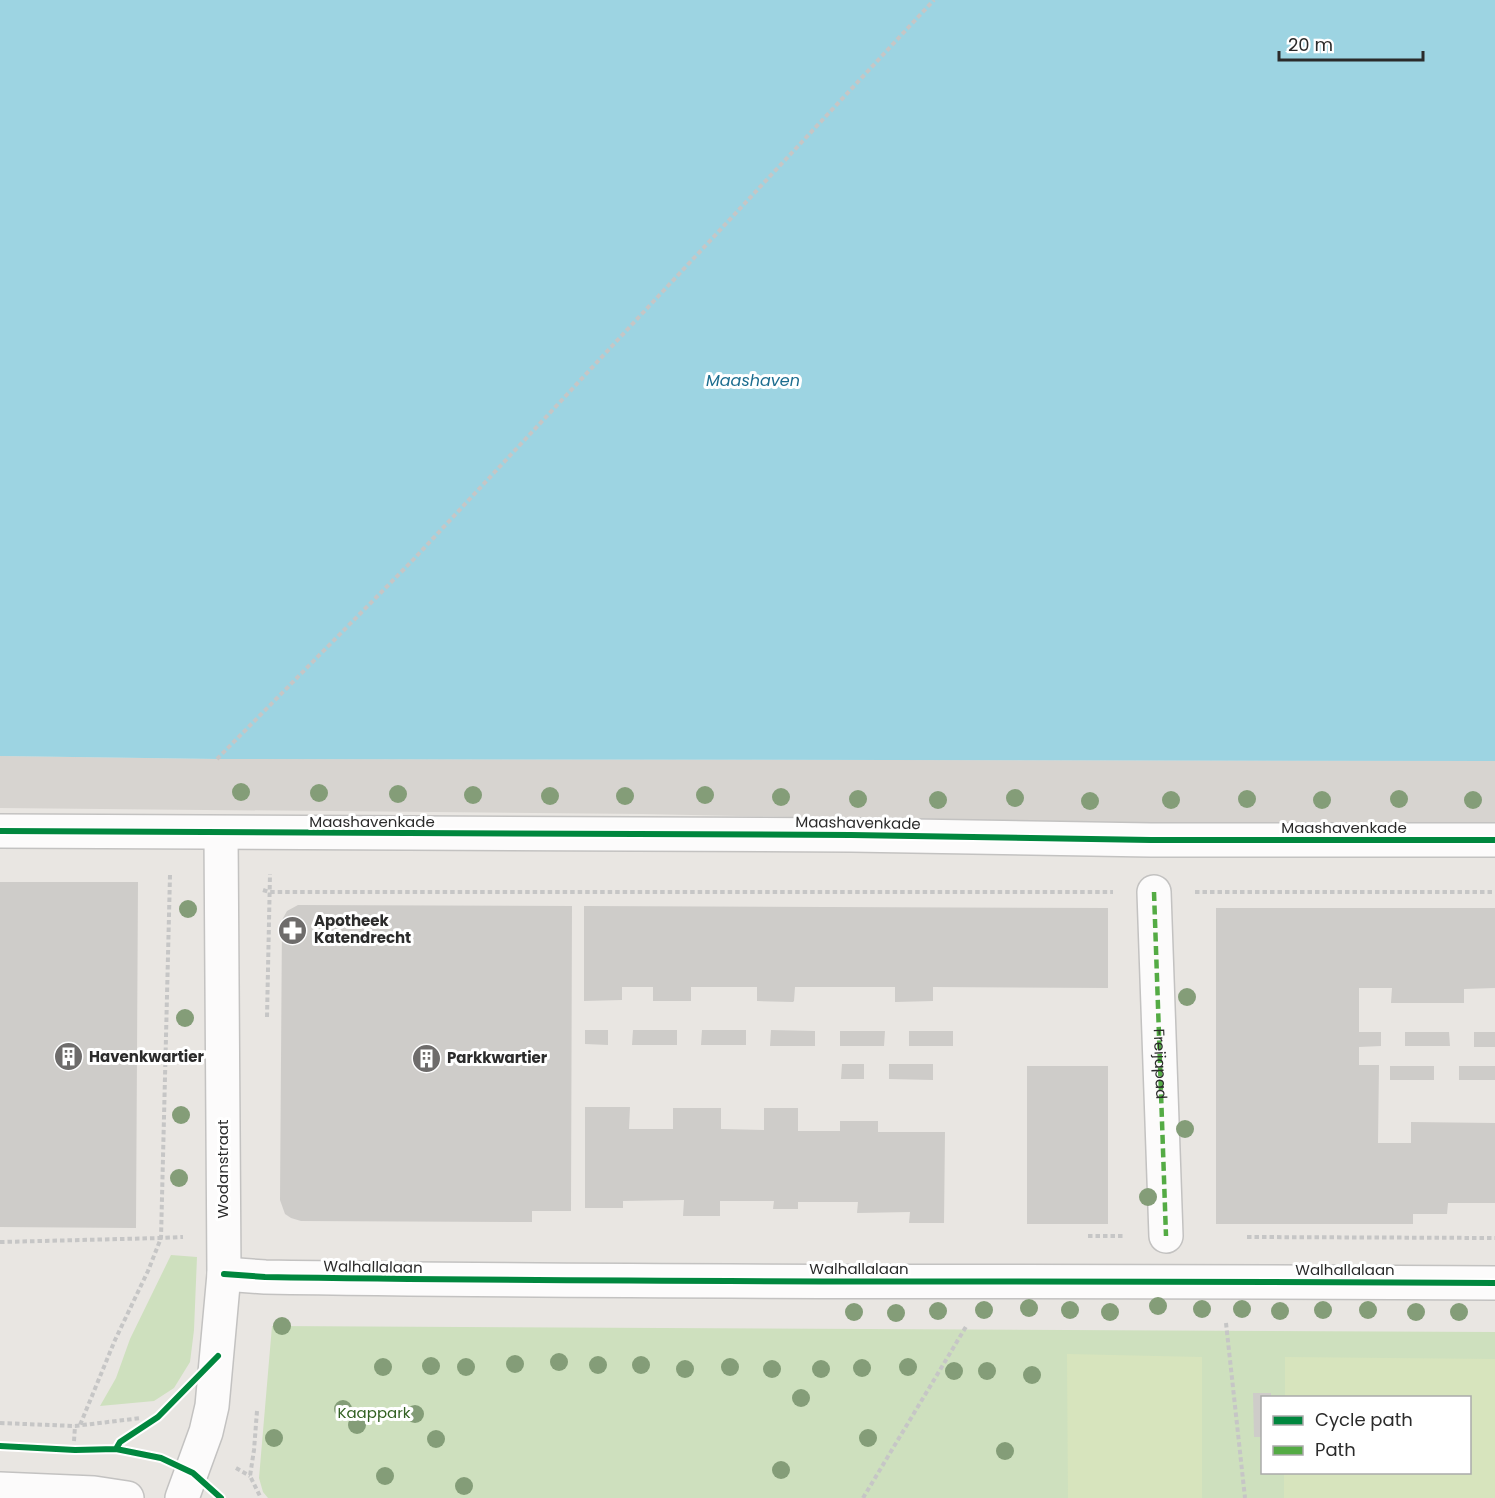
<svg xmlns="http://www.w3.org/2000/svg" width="1495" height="1498" viewBox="0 0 1495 1498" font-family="Poppins,sans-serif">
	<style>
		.green { fill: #cee0be; fill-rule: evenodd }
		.pitch { fill: #d7e4bd }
		.plaza { fill: #d7d4d0 }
		.water { fill: #9dd4e2 }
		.building { fill: #ceccc9 }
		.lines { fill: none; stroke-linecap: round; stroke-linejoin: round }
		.minor-casing { stroke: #c3c2c1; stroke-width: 36 }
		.path { stroke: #c6c6c6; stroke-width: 4; stroke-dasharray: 4.5 3; stroke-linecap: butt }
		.minor { stroke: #fcfbfb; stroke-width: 33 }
		.quiet { stroke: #54ab44; stroke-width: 4.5; stroke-dasharray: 9 4.5; stroke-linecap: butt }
		.cycleway-casing { stroke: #fff; stroke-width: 10 }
		.cycleway { stroke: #00873e; stroke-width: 6 }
		.tree { fill: #849d78 }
		.labels { text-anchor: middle; stroke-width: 6; stroke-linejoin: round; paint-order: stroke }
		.street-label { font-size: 15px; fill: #2b2b2b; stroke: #fff }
		.poi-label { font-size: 15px; font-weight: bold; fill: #2b2b2b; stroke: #fff; text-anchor: start }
		.park-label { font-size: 15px; fill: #326122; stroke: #fff }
		.water-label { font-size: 16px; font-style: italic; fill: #1c6d8f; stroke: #fff }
	</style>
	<rect width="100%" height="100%" fill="#e9e6e2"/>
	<path class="green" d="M 171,1255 L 197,1257 L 194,1330 L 190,1362 L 174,1388 L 154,1401 L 100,1406 L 116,1378 L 130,1339 Z
		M 272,1326 L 1495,1332 L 1495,1498 L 268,1498 L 263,1492 L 259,1478 ZM 1262,1398 L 1470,1398 L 1470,1472 L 1262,1472 Z"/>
	<path class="pitch" d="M 1067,1354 L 1202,1357 L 1202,1498 L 1068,1498 Z
		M 1285,1357 L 1495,1359 L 1495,1498 L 1284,1498 L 1284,1473 L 1470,1472 L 1470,1398 L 1285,1397 Z"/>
	<path class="plaza" d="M 0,756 L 217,759 L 1495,761 L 1495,823 L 1151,824 L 643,814 L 0,808 Z"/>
	<path class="water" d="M 0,0 L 1495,0 L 1495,761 L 217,759 L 0,756 Z"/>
	<path class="building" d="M 0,882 L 138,882 L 136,1228 L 0,1227 Z
		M 298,905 L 572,906 L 571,1211 L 532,1211 L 532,1222 L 301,1221 L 291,1218 L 285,1214 L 280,1200 L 282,920 L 287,911 Z
		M 584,906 L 1108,908 L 1108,988 L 933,987 L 933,1001 L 895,1002 L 895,987 L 795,987 L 794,1001 L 793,1002 L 757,1001 L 757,987 L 691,987 L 691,1001 L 653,1001 L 653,987 L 622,987 L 622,1000 L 584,1001 Z
		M 1216,908 L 1495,908 L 1495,988 L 1464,989 L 1464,1003 L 1391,1003 L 1392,988 L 1359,988 L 1359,1032 L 1381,1032 L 1381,1046 L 1359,1047 L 1359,1065 L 1379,1065 L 1378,1143 L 1411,1143 L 1411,1122 L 1495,1123 L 1495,1203 L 1448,1203 L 1447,1214 L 1413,1214 L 1413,1224 L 1216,1224 Z
		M 585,1030 L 608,1030 L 608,1045 L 585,1044 Z
		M 633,1030 L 677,1030 L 677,1045 L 632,1045 Z
		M 702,1030 L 746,1030 L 746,1045 L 701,1045 Z
		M 771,1030 L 815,1031 L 815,1046 L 770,1046 Z
		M 840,1031 L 885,1031 L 884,1046 L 840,1046 Z
		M 909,1031 L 953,1031 L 953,1046 L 909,1046 Z
		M 1405,1032 L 1449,1032 L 1450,1046 L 1405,1046 Z
		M 1474,1032 L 1495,1032 L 1495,1047 L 1474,1047 Z
		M 842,1064 L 864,1064 L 864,1079 L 841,1079 Z
		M 889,1064 L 933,1064 L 933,1080 L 889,1079 Z
		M 1027,1066 L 1108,1066 L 1108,1224 L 1027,1224 Z
		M 1390,1066 L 1434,1066 L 1434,1080 L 1390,1080 Z
		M 1459,1066 L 1495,1066 L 1495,1080 L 1459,1080 Z
		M 585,1107 L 630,1107 L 629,1129 L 673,1129 L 673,1108 L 721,1108 L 721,1129 L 764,1130 L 764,1108 L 798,1108 L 798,1131 L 840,1131 L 840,1121 L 878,1121 L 878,1132 L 945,1132 L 944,1223 L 909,1223 L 910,1212 L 857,1213 L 858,1202 L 798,1202 L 798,1209 L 773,1209 L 774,1201 L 720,1201 L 720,1216 L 683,1216 L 684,1200 L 623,1201 L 623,1208 L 585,1208 Z
		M 1253,1393 L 1271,1393 L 1271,1398 L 1262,1398 L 1262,1437 L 1254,1437 Z"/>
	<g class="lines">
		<defs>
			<g id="minor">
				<path d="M 0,831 L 851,835 L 1151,840 L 1495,840"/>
				<path id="s1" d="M 1154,892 L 1166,1236"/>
				<path d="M 224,1274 L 265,1277 C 675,1284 1085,1280 1495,1283"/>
				<path d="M 0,1489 L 94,1493 L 127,1498"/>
				<path d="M 182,1498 L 206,1432 L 212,1406 L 224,1274 L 221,834"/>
			</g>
		</defs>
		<use href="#minor" class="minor-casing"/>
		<path class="path" d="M 217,759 L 412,561 L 934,0
			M 170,875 L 161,1238 L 183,1237
			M 263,890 L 269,892 L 1113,892
			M 1195,892 L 1495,892
			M 267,1017 L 270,874
			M 1088,1236 L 1125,1236
			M 1247,1237 L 1495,1238
			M 0,1242 L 161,1238 L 148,1271 L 115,1340 L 80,1425
			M 1226,1323 L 1245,1498
			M 257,1411 L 254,1450 L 250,1476 L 261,1498
			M 0,1423 L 75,1426 L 141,1418
			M 74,1441 L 75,1426
			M 236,1468 L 250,1476
			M 863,1498 L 967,1325"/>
		<use href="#minor" class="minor"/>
		<path class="quiet" d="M 1154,892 L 1166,1236"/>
		<defs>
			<path id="cycleway" d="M 0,831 L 851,835 L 1151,840 L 1495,840
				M 224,1274 L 265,1277 C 675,1284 1085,1280 1495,1283
				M 0,1446 L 75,1450 L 116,1449 L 161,1458 L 193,1473 L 221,1498
				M 116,1449 L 120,1442 L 158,1417 L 218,1356"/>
		</defs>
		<use href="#cycleway" class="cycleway-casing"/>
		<use href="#cycleway" class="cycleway"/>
	</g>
	<g class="tree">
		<circle cx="241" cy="792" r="9"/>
		<circle cx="319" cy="793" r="9"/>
		<circle cx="398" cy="794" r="9"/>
		<circle cx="473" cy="795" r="9"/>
		<circle cx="705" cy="795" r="9"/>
		<circle cx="550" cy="796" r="9"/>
		<circle cx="625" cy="796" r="9"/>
		<circle cx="781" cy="797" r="9"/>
		<circle cx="1015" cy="798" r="9"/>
		<circle cx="858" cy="799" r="9"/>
		<circle cx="1247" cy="799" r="9"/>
		<circle cx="1399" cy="799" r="9"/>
		<circle cx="938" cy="800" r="9"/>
		<circle cx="1171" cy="800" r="9"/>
		<circle cx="1322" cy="800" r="9"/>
		<circle cx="1473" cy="800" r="9"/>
		<circle cx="1090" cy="801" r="9"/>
		<circle cx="188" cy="909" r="9"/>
		<circle cx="1187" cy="997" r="9"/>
		<circle cx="185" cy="1018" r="9"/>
		<circle cx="181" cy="1115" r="9"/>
		<circle cx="1185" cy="1129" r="9"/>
		<circle cx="179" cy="1178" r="9"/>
		<circle cx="1148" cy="1197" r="9"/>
		<circle cx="1158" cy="1306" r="9"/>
		<circle cx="1029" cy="1308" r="9"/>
		<circle cx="1202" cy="1309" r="9"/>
		<circle cx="1242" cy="1309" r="9"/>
		<circle cx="984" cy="1310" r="9"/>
		<circle cx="1070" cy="1310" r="9"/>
		<circle cx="1323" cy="1310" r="9"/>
		<circle cx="1368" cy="1310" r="9"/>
		<circle cx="938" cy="1311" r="9"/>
		<circle cx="1280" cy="1311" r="9"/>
		<circle cx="854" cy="1312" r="9"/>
		<circle cx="1110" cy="1312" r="9"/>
		<circle cx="1416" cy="1312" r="9"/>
		<circle cx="1459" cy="1312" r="9"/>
		<circle cx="896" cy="1313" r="9"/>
		<circle cx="282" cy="1326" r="9"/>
		<circle cx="559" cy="1362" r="9"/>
		<circle cx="515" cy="1364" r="9"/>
		<circle cx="598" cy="1365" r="9"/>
		<circle cx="641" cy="1365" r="9"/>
		<circle cx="431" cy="1366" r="9"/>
		<circle cx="383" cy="1367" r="9"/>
		<circle cx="466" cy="1367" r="9"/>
		<circle cx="730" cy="1367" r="9"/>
		<circle cx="908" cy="1367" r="9"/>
		<circle cx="862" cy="1368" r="9"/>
		<circle cx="685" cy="1369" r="9"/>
		<circle cx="772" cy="1369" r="9"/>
		<circle cx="821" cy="1369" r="9"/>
		<circle cx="954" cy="1371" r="9"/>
		<circle cx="987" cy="1371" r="9"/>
		<circle cx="1032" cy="1375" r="9"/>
		<circle cx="801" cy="1398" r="9"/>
		<circle cx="343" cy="1409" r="9"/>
		<circle cx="415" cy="1414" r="9"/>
		<circle cx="357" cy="1425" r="9"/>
		<circle cx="274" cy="1438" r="9"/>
		<circle cx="868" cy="1438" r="9"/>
		<circle cx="436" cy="1439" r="9"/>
		<circle cx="1005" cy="1451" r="9"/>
		<circle cx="781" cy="1470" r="9"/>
		<circle cx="385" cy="1476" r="9"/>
		<circle cx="464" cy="1486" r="9"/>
	</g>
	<defs>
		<symbol id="pharmacy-disc" viewBox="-11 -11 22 22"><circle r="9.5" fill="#6e6c6b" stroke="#fff"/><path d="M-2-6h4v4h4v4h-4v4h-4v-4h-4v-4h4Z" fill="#fff"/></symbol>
		<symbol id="building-disc" viewBox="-11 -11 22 22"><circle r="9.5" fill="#6e6c6b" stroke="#fff"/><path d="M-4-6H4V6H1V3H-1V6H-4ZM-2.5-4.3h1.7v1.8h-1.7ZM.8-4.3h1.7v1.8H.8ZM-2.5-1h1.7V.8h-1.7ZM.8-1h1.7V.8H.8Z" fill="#fff"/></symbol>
	</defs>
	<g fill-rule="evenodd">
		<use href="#pharmacy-disc" x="276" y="914" width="33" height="33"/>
		<use href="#building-disc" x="52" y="1040" width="33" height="33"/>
		<use href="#building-disc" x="410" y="1042" width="33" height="33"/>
	</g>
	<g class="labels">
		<g class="street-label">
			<text x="372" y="827">Maashavenkade</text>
			<text transform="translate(858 823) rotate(1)" y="5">Maashavenkade</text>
			<text x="1344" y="833">Maashavenkade</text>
			<text dy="5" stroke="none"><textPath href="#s1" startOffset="172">Freijapad</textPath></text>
			<text transform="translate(223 1169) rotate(-90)" y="5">Wodanstraat</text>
			<text transform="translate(373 1267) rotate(1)" y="5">Walhallalaan</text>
			<text x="859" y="1274">Walhallalaan</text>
			<text x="1345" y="1275">Walhallalaan</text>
		</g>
		<g class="poi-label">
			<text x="314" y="926">Apotheek<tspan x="314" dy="17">Katendrecht</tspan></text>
			<text x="89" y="1062">Havenkwartier</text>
			<text x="447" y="1063">Parkkwartier</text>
		</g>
		<g class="park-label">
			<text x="374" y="1418">Kaappark</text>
		</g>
		<g class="water-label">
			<text x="753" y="386">Maashaven</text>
		</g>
	</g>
	<rect x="1261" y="1396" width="210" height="78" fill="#ffffff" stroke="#aaaaaa" stroke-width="1.5"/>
	<rect x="1273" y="1416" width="30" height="9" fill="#00873e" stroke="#aaaaaa" stroke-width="1.5"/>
	<text x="1315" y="1426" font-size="18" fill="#2b2b2b">Cycle path</text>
	<rect x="1273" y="1446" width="30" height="9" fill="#54ab44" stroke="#aaaaaa" stroke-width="1.5"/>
	<text x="1315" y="1456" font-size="18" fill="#2b2b2b">Path</text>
	<path d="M1279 51v9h144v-9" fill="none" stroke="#2b2b2b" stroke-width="3"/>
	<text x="1288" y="51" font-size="18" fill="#2b2b2b" stroke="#ffffff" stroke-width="4.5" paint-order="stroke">20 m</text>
</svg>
